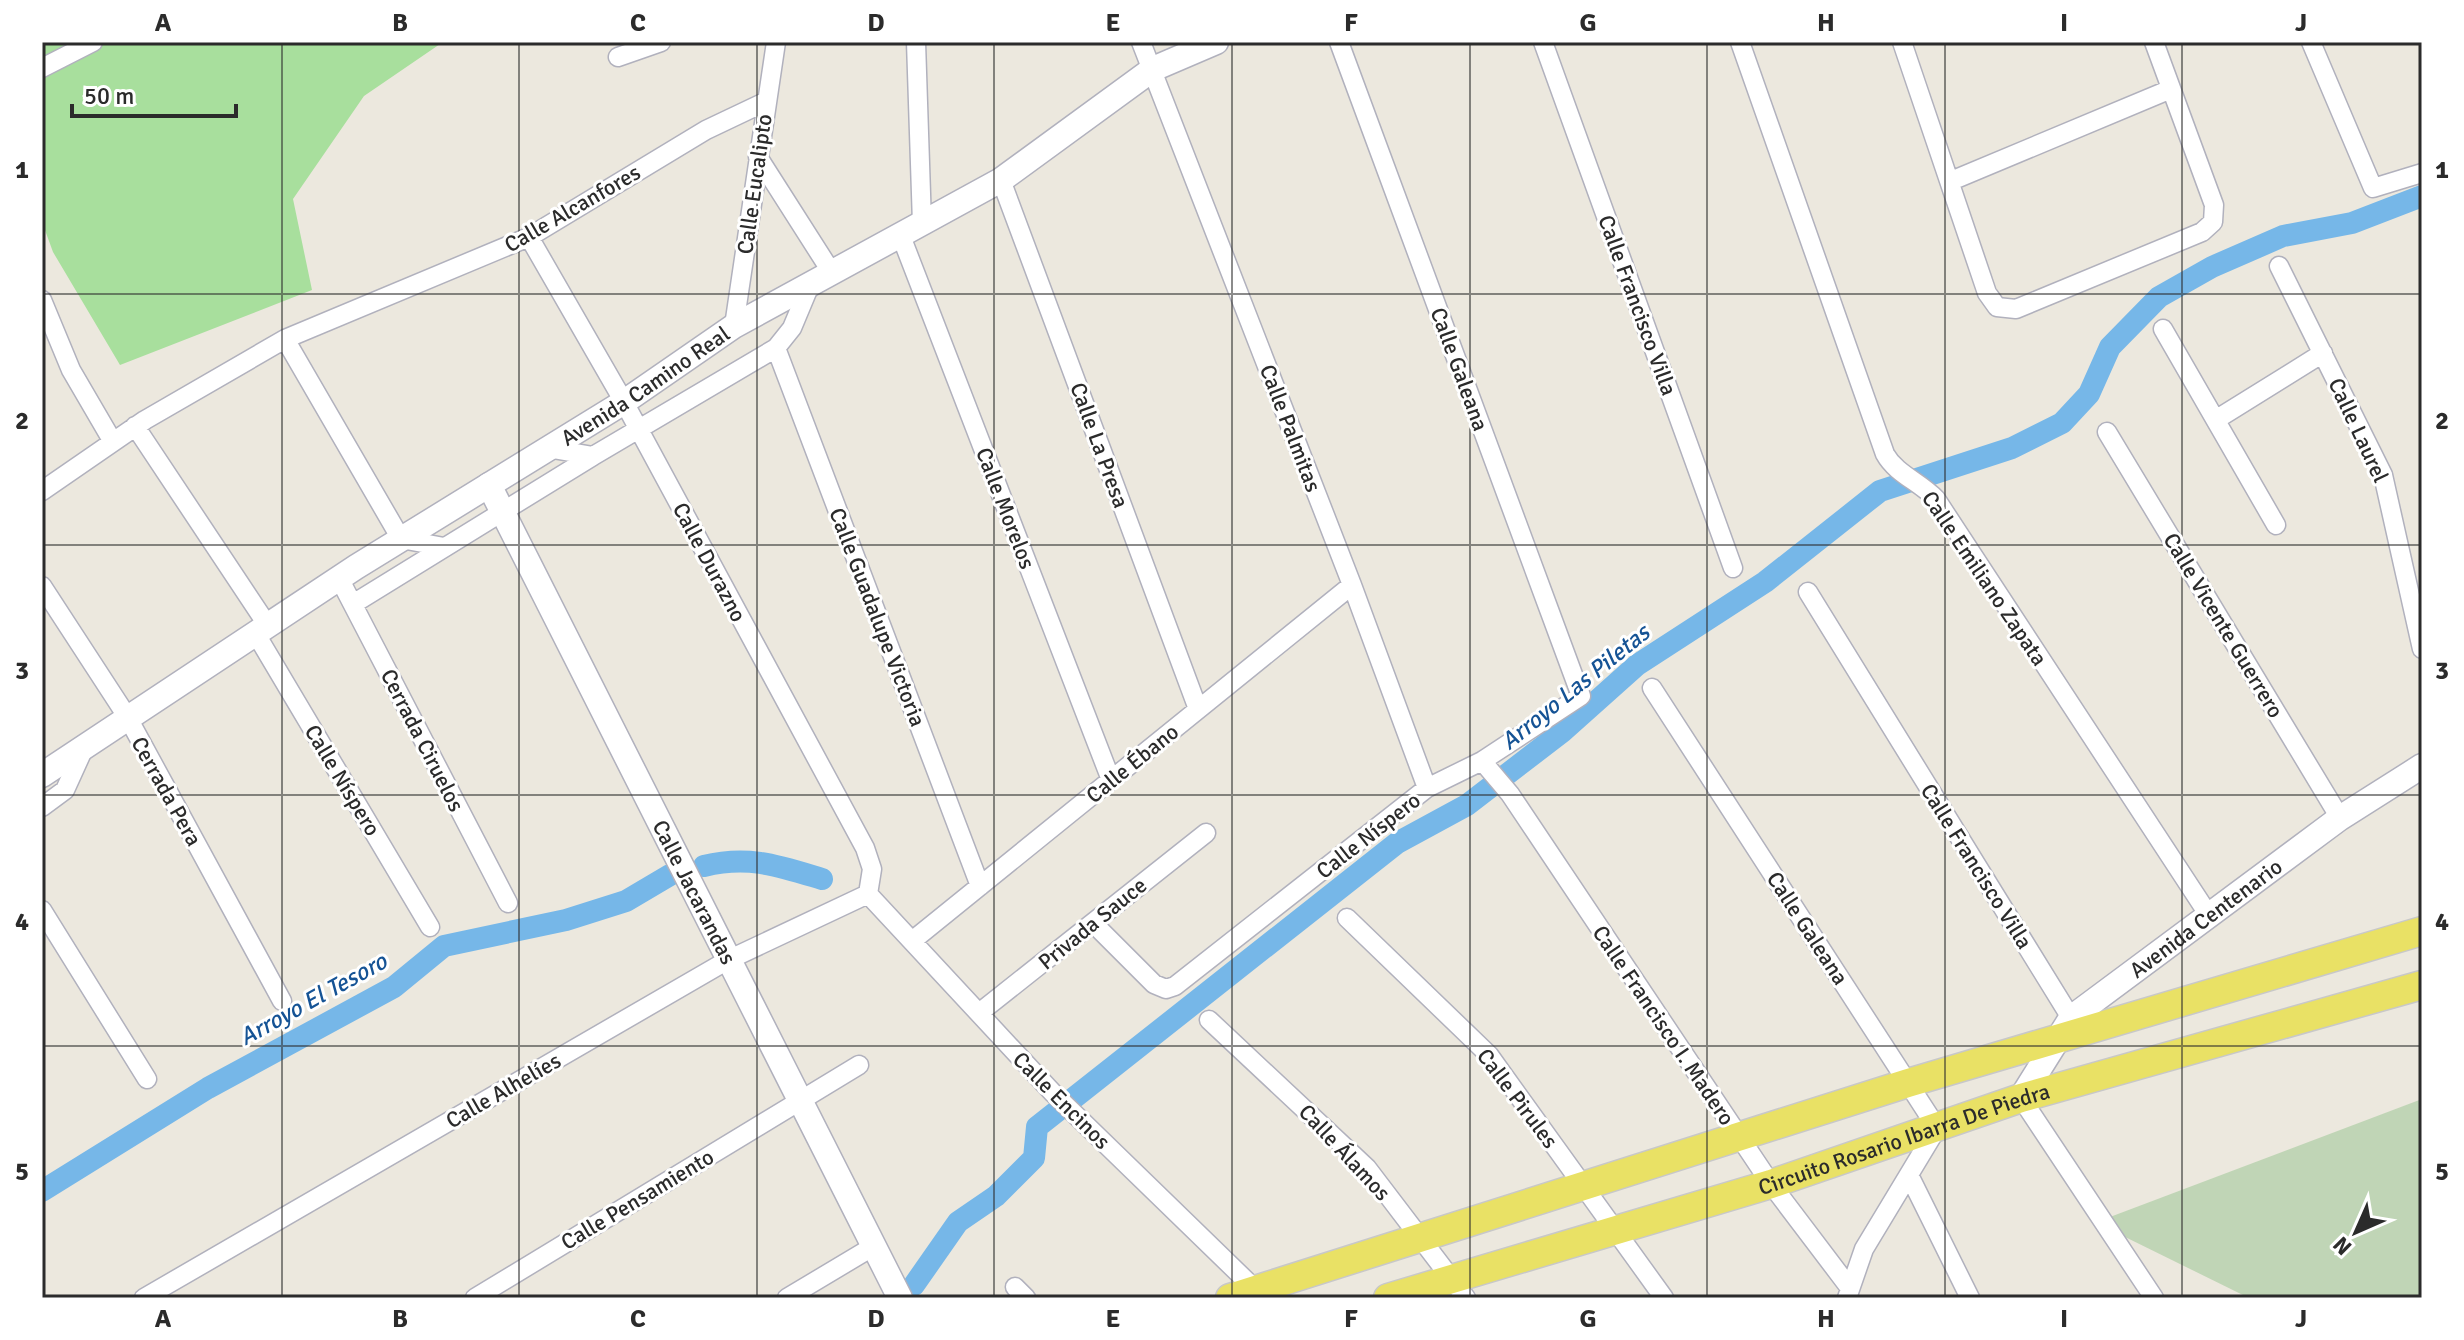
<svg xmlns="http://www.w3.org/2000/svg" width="2464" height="1340" viewBox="0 0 2464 1340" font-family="Signika,sans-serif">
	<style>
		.green { fill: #a8df9d }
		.cemetery { fill: #c0d5b6 }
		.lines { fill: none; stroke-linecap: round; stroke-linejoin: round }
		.canal { stroke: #76b7e8; stroke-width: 22 }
		.street-casing { stroke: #b1b1bd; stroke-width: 21 }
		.secondary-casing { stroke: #b1b1bd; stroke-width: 27 }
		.primary-casing { stroke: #c8c8c8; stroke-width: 31 }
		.street { stroke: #fff; stroke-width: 18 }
		.secondary { stroke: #fff; stroke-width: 24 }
		.primary { stroke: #e9e165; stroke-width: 28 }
		.grid { fill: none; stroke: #2b2b2b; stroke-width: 2; stroke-opacity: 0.55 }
		.labels { text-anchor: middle; stroke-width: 6; stroke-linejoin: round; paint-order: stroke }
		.street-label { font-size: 22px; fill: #2b2b2b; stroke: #fff }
		.water-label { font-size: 24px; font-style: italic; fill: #155395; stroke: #fff }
		.neatline { fill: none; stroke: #2b2b2b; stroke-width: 3 }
		.grid-label { font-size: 26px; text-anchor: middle; font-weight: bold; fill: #2b2b2b }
	</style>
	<rect width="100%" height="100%" fill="#ece8de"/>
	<path class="green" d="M 42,42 L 443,42 L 364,96 L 293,199 L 312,290 L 120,365 L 53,252 L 42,222 Z"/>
	<path class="cemetery" d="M 2422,1099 L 2422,1298 L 2249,1298 L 2117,1233 L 2110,1217 Z"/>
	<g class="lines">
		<path class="canal" d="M 704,866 C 749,855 779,866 822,879
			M 42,1191 L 208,1088 L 394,987 L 444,946 L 566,920 L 626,901 L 670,875
			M 914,1285 L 958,1222 L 996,1196 L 1034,1158 L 1037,1127 L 1397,843 L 1467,805 L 1562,732 L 1637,665 L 1765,582 L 1880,491 L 2012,448 L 2062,423 L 2089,394 L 2110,347 L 2159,297 L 2212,267 L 2283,236 L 2352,223 L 2422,196"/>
		<defs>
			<path id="street" d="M 916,42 L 922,224
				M 1141,42 L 1352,585 L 1427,788
				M 1543,42 L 1733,568
				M 1740,42 L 1885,454 C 1896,474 1920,482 1936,499 L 2210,917
				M 1902,42 L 1987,293 L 1997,307 L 2016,309 L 2202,232 L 2213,222 L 2214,205 L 2154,42
				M 2311,42 L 2373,188 L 2422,173
				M 618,57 L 661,42
				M 42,68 L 93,42
				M 758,157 L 832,273
				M 1001,180 L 1198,709
				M 1951,181 L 2171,89
				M 901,236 L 1111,780
				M 529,237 L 624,402 L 865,848 L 872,869 L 868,894
				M 2279,266 L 2383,475 L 2422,649
				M 42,300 L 71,370 L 113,442
				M 734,326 L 776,42
				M 2163,329 L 2276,525
				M 285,339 L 529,237 L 706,130 L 765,102
				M 776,348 L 980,886
				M 2217,419 L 2323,353
				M 135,426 L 268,626
				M 2107,432 L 2340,818
				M 547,448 L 593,456 L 776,348 L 792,328 L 810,285
				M 42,491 L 145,420 L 285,339 L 401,539 L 444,547
				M 339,578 L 508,903
				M 42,586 L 128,718 L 282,1001
				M 1808,592 L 2071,1018
				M 353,604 L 593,456
				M 256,634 L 430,927
				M 1652,688 L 1937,1128 L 1864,1249 L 1847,1298
				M 1482,761 L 1510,794 L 1771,1184 L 1849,1287
				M 42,807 L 65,790 L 85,746
				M 868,894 L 1053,1093 L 1261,1295
				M 42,910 L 147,1079
				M 1347,918 L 1489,1055 L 1664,1298
				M 1093,923 L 1154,984 L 1166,989 L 1175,986 L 1427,788 L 1482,761 L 1581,696 L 1339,42
				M 912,941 L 1352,585
				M 979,1013 L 1206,833
				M 1209,1020 L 1367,1168 L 1466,1298
				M 2021,1098 L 2154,1298
				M 1909,1175 L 1970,1298
				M 1015,1287 L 1026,1298
				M 144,1298 L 728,960 L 868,894
				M 475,1298 L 859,1065
				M 787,1298 L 874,1246"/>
			<g id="secondary">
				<path id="s1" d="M 489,485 L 900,1298"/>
				<path id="s2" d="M 42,775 L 356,567 L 624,402 L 734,326 L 1001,180 L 1153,69 L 1216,42"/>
				<path id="s3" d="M 2021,1098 L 2071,1018 L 2340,818 L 2422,766"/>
			</g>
			<g id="primary">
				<path d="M 1230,1298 L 1908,1083 L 2422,931"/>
				<path id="s4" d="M 1388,1298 L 1771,1184 L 2021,1098 L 2422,985"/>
			</g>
		</defs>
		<use href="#street" class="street-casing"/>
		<use href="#secondary" class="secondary-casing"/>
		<use href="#primary" class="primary-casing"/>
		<use href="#street" class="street"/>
		<use href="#secondary" class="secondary"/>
		<use href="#primary" class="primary"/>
	</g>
	<path class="grid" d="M 282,42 L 282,1298M 519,42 L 519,1298M 757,42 L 757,1298M 994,42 L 994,1298M 1232,42 L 1232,1298M 1470,42 L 1470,1298M 1707,42 L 1707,1298M 1945,42 L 1945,1298M 2182,42 L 2182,1298M 42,294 L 2422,294M 42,545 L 2422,545M 42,795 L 2422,795M 42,1046 L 2422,1046"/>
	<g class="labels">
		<g class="street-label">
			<text transform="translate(754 184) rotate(-82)" y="8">Calle Eucalipto</text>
			<text transform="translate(572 208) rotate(-30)" y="8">Calle Alcanfores</text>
			<text transform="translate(1638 305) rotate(70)" y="8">Calle Francisco Villa</text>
			<text transform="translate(1460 369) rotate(70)" y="8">Calle Galeana</text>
			<text dy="8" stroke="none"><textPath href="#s2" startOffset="718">Avenida Camino Real</textPath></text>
			<text transform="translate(1291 428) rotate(69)" y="8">Calle Palmitas</text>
			<text transform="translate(2359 430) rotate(65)" y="8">Calle Laurel</text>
			<text transform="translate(1100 445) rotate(70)" y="8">Calle La Presa</text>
			<text transform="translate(1006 508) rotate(69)" y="8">Calle Morelos</text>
			<text transform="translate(710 562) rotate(62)" y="8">Calle Durazno</text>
			<text transform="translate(1985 578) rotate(56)" y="8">Calle Emiliano Zapata</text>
			<text transform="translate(878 617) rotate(69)" y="8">Calle Guadalupe Victoria</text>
			<text transform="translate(2224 625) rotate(59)" y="8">Calle Vicente Guerrero</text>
			<text transform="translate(423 740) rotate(63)" y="8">Cerrada Ciruelos</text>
			<text transform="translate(1132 763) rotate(-39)" y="8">Calle Ébano</text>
			<text transform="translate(343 780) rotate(59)" y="8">Calle Níspero</text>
			<text transform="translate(167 791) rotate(61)" y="8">Cerrada Pera</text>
			<text transform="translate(1368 835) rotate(-38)" y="8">Calle Níspero</text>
			<text transform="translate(1977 866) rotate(58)" y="8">Calle Francisco Villa</text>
			<text dy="8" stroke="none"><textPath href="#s1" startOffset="456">Calle Jacarandas</textPath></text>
			<text dy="8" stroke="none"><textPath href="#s3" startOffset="262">Avenida Centenario</textPath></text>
			<text transform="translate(1092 923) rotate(-39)" y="8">Privada Sauce</text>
			<text transform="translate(1808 928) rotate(57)" y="8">Calle Galeana</text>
			<text transform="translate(1664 1025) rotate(56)" y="8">Calle Francisco I. Madero</text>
			<text transform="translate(503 1090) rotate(-30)" y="8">Calle Alhelíes</text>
			<text transform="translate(1518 1098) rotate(53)" y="8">Calle Pirules</text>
			<text transform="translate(1062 1100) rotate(45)" y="8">Calle Encinos</text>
			<text dy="8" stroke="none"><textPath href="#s4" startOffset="540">Circuito Rosario Ibarra De Piedra</textPath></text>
			<text transform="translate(1345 1152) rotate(47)" y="8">Calle Álamos</text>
			<text transform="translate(637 1199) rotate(-31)" y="8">Calle Pensamiento</text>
		</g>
		<g class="water-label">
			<text transform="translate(1575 687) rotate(-39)" y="8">Arroyo Las Piletas</text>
			<text transform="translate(313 999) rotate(-29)" y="8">Arroyo El Tesoro</text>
		</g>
	</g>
	<rect width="2464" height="1340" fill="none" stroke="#ffffff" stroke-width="88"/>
	<g transform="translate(2356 1232) rotate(225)" stroke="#ffffff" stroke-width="6" paint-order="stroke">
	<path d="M0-6L14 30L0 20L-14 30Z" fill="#2b2b2b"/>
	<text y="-12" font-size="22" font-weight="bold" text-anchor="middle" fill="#2b2b2b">N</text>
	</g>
	<path d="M72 104v12h164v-12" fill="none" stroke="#2b2b2b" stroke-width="4"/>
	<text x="84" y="104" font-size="24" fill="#2b2b2b" stroke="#ffffff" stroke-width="6" paint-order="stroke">50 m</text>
	<rect x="44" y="44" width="2376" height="1252" class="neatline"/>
	<g class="grid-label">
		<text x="163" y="31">A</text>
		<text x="400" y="31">B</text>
		<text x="638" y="31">C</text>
		<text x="876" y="31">D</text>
		<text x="1113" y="31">E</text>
		<text x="1351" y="31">F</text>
		<text x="1588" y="31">G</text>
		<text x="1826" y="31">H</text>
		<text x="2064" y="31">I</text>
		<text x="2301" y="31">J</text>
		<text x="22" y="178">1</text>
		<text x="2442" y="178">1</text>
		<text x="22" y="429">2</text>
		<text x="2442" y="429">2</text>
		<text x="22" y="679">3</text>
		<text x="2442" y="679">3</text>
		<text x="22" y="930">4</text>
		<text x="2442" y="930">4</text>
		<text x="22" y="1180">5</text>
		<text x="2442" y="1180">5</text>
		<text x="163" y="1327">A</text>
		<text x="400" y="1327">B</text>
		<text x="638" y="1327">C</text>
		<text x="876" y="1327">D</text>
		<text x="1113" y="1327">E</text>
		<text x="1351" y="1327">F</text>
		<text x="1588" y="1327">G</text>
		<text x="1826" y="1327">H</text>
		<text x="2064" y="1327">I</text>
		<text x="2301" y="1327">J</text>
	</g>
</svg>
